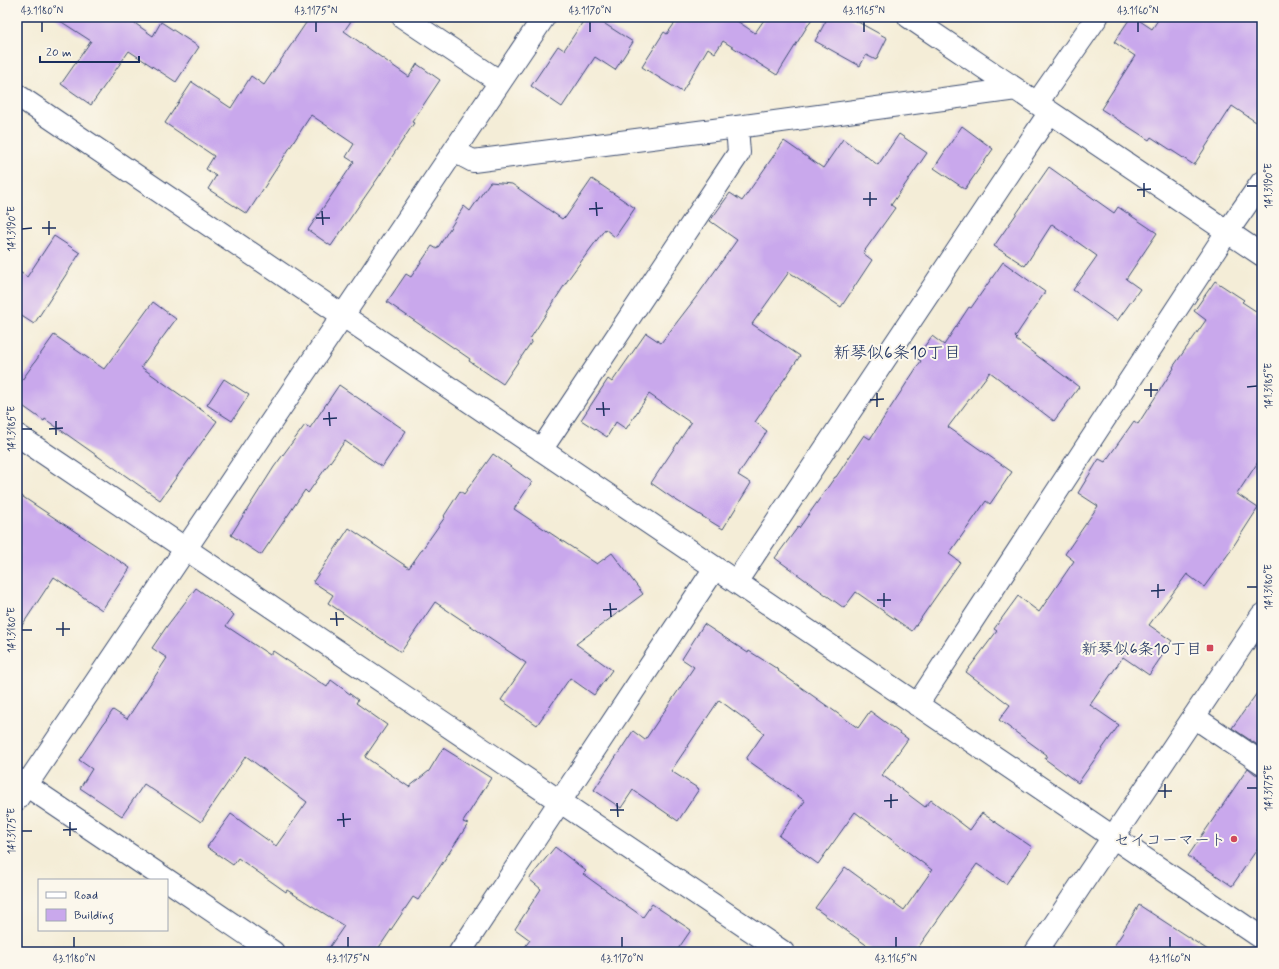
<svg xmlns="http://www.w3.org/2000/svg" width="1279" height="969" viewBox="0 0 1279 969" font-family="Mynerve,'Klee One',sans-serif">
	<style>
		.building { fill: #c9a8ec }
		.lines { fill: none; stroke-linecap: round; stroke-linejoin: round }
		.minor-casing { stroke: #3c4c70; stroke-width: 24 }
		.tertiary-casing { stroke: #3c4c70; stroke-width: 24 }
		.minor { stroke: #fff; stroke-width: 22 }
		.tertiary { stroke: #fff; stroke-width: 22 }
		.ticks { fill: none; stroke: #1b2f5e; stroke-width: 1.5 }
		.poi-dot { fill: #d1495b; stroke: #fbf7ec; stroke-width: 1.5 }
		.labels { text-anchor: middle; stroke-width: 4; stroke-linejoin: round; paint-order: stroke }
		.poi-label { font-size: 16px; fill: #1b2f5e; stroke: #fbf7ec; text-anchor: end }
		.neighbourhood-label { font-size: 17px; fill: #1b2f5e; stroke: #fbf7ec }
		.neatline { fill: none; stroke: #1b2f5e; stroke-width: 1.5 }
		.ticks-label { font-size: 10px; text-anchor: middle; fill: #1b2f5e }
	</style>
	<rect width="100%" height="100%" fill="#fbf7ec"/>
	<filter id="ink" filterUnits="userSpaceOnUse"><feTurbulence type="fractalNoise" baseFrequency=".025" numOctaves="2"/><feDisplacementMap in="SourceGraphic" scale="8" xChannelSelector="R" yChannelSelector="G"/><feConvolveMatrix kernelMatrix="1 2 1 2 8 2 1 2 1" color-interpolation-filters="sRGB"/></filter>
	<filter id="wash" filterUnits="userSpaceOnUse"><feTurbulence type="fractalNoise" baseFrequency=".012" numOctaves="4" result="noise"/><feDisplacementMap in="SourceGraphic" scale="16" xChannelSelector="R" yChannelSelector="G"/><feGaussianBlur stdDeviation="0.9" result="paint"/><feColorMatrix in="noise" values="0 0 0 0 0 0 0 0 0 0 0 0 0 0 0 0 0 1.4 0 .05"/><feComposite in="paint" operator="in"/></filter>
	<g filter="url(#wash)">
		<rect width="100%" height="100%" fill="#f4edd7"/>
		<g id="blocks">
			<path class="building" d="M 54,17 L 126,17 L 153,36 L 161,22 L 199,47 L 176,82 L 129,51 L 91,105 L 61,84 L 91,41 Z
				M 310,17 L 354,17 L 344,31 L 409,77 L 417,64 L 440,80 L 412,122 L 414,123 L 378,178 L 331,246 L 308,230 L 354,162 L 346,157 L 354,144 L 311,115 L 247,214 L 208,189 L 216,176 L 206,169 L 214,156 L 165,123 L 192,82 L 231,108 L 251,76 L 264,85 Z
				M 586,17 L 594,17 L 633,42 L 615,70 L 595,57 L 562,107 L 531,86 L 558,46 L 564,50 Z
				M 679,17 L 740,17 L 737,21 L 755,33 L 766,17 L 813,17 L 777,75 L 723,41 L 715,53 L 708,48 L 682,92 L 642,67 L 664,32 L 667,34 Z
				M 828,17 L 849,17 L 887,38 L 876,60 L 866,55 L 860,66 L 815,41 Z
				M 1131,17 L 1134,17 L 1152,29 L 1160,17 L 1262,17 L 1262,126 L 1232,106 L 1194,165 L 1151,137 L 1149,140 L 1101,109 L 1135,56 L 1114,42 Z
				M 962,126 L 993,149 L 965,189 L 934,168 Z
				M 899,134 L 927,153 L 891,205 L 895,208 L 863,253 L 872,260 L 841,307 L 789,272 L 752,324 L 800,356 L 755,422 L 767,431 L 738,475 L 751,483 L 723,529 L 674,499 L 651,483 L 691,423 L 649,394 L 626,429 L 616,422 L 607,437 L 581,420 L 608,379 L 612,382 L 646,333 L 661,343 L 697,296 L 737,240 L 710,221 L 730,193 L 742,201 L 784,141 L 823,168 L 843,139 L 878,165 Z
				M 1049,167 L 1114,213 L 1118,207 L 1157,233 L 1126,279 L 1140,289 L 1117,321 L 1073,290 L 1097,256 L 1052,224 L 1025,266 L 994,246 Z
				M 592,179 L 635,208 L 615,237 L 605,229 L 569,278 L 530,339 L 532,341 L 503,384 L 469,361 L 470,359 L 387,302 L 406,274 L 411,277 L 432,246 L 437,249 L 464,206 L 470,211 L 490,182 L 512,184 L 562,219 L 564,217 L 565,218 Z
				M 54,236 L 80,253 L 34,324 L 17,313 L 17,270 L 27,277 Z
				M 1003,262 L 1045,292 L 1015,337 L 1017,339 L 1016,340 L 1079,387 L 1054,421 L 990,372 L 948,427 L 1012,472 L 990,504 L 986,501 L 949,554 L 960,562 L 912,631 L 856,592 L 844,608 L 775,558 L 798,527 L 799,528 L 835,477 L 836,477 L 864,435 L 870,439 L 921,361 L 916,358 L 932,336 L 944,345 L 969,307 L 971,308 Z
				M 1215,281 L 1244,300 L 1242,302 L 1262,315 L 1262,456 L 1237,494 L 1258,508 L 1229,553 L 1204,587 L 1187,574 L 1149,625 L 1172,641 L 1149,675 L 1123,657 L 1090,705 L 1119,725 L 1078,783 L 1045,759 L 1047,755 L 999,720 L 1010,705 L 966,672 L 997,631 L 994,629 L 1018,596 L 1039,612 L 1074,561 L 1065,554 L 1098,506 L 1078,493 L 1099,459 L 1105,462 L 1134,421 L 1138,424 L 1174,368 L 1173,367 L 1206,320 L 1194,311 Z
				M 153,302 L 176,319 L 141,367 L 217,421 L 160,500 L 45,419 L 44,421 L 17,402 L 17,387 L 54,335 L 104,369 Z
				M 224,379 L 249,395 L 232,421 L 207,405 Z
				M 339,385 L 406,431 L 382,467 L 345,441 L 308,493 L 305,490 L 261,555 L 231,535 L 274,467 L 305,425 L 310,428 Z
				M 493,454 L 532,482 L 514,509 L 597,564 L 612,553 L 643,594 L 576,644 L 612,670 L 594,695 L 570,678 L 537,725 L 501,700 L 526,663 L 435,602 L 401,652 L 328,603 L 333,595 L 313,582 L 349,528 L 409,568 L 445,517 L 444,516 L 460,491 L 464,494 Z
				M 17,493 L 130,568 L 102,610 L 54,577 L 17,633 Z
				M 196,588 L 234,615 L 226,626 L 270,655 L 273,651 L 327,687 L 331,680 L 358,700 L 356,703 L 387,725 L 365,757 L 409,787 L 429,771 L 443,748 L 491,778 L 463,822 L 468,824 L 418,900 L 413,897 L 376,952 L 326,952 L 344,926 L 287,890 L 286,892 L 238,858 L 233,865 L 207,847 L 231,814 L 276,846 L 307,802 L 246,756 L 201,822 L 144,784 L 122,816 L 80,788 L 92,769 L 79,760 L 113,710 L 127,719 L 167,658 L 152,648 L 167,626 Z
				M 704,624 L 748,653 L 749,651 L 779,670 L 778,671 L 858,728 L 870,711 L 908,739 L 882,775 L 925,807 L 931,800 L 970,830 L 982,813 L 1032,847 L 1006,884 L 977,864 L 915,952 L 876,952 L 815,908 L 845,867 L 904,910 L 932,870 L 855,812 L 818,864 L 779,836 L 805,801 L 746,759 L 764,733 L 719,700 L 671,771 L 699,789 L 678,821 L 633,790 L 621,808 L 594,790 L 633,731 L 645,740 L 694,667 L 682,659 Z
				M 1262,686 L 1262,748 L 1232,728 Z
				M 1248,768 L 1255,774 L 1262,775 L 1262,842 L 1232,886 L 1188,856 Z
				M 555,847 L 586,871 L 583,874 L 643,917 L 652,904 L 691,930 L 676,952 L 521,952 L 530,940 L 515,929 L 541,889 L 529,879 Z
				M 1139,905 L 1211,952 L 1110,952 L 1124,931 L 1123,931 Z"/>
		</g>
	</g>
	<g filter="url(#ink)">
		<use href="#blocks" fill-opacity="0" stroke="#3c4c70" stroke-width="1"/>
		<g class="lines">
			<defs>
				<path id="minor" d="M 403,17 L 500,82
					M 909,17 L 1262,255
					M 17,95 L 1262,938
					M 1037,103 L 1097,17
					M 454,151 L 473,161 L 737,127 L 1016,89
					M 17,435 L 783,952
					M 541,450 L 739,153 L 737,127
					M 736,582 L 1050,112
					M 917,705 L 1227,232 L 1262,182
					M 1194,717 L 1262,763
					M 17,779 L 167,880
					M 17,799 L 544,17
					M 167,880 L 273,952
					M 460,952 L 715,568"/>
				<path id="tertiary" d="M 1036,952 L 1262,615"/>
			</defs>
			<use href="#minor" class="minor-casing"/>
			<use href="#tertiary" class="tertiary-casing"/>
			<use href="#minor" class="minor"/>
			<use href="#tertiary" class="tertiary"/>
		</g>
	</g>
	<path class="ticks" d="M 42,22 L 42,32M 316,22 L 316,32M 590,22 L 590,32M 864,22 L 864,32M 1138,22 L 1138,32M 1144,183 L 1144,197M 1247,186 L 1257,186M 1137,190 L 1151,189M 870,192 L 870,206M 863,199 L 877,199M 596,202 L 597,216M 589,209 L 603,208M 322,211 L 323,225M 316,218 L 330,218M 49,221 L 49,235M 42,228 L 56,228M 22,229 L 32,228M 1151,383 L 1151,397M 1247,387 L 1257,386M 1144,390 L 1158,390M 877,393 L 877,407M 870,400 L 884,399M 603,402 L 604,416M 596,409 L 610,409M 329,412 L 330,426M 323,419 L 337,418M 56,421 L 56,435M 22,429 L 32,429M 49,429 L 63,428M 1158,584 L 1158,598M 1247,587 L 1257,587M 1151,591 L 1165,590M 884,593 L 884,607M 877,600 L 891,600M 610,603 L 611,617M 603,610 L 617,609M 336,612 L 337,626M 330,619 L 344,619M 63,622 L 63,636M 56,629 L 70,629M 22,630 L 32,630M 1165,784 L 1165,798M 1247,788 L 1257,788M 1158,791 L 1172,791M 891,794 L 891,808M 884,801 L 898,800M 617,803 L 618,817M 610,810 L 624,810M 343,813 L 344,827M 337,820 L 351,819M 70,822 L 70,836M 63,830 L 77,829M 22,831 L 32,831M 74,937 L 74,947M 348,937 L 348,947M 622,937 L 622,947M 896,937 L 896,947M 1170,937 L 1170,947"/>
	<g class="poi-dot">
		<rect x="1206" y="644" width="8" height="8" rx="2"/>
		<circle cx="1234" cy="839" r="4"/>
	</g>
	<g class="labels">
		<g class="poi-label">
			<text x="1202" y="654">新琴似6条10丁目</text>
			<text x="1226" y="845">セイコーマート</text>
		</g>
		<g class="neighbourhood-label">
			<text x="897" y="358">新琴似6条10丁目</text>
		</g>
	</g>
	<rect width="1279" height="969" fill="none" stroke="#fbf7ec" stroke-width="44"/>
	<rect x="38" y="879" width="130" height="52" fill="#fbf7ec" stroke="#a1a7b3"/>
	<rect x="46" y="892" width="20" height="6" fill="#ffffff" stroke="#a1a7b3"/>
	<text x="74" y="899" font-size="12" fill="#1b2f5e">Road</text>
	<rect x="46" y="909" width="20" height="12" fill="#c9a8ec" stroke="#a1a7b3"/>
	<text x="74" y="919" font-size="12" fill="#1b2f5e">Building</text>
	<path d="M40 56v6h99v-6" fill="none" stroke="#1b2f5e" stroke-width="2"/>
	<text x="46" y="56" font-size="12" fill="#1b2f5e" stroke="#fbf7ec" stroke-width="3" paint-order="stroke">20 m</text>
	<rect x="22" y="22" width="1235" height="925" class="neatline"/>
	<g class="ticks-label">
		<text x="42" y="14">43.1180°N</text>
		<text x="316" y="14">43.1175°N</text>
		<text x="590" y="14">43.1170°N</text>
		<text x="864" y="14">43.1165°N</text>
		<text x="1138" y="14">43.1160°N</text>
		<text transform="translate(1268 186) rotate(-90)" y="4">141.3190°E</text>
		<text transform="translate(11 229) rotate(-90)" y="4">141.3190°E</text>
		<text transform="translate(1268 386) rotate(-90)" y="4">141.3185°E</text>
		<text transform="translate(11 429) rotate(-90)" y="4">141.3185°E</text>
		<text transform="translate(1268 587) rotate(-90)" y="4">141.3180°E</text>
		<text transform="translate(11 630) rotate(-90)" y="4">141.3180°E</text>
		<text transform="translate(1268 788) rotate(-90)" y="4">141.3175°E</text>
		<text transform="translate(11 831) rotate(-90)" y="4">141.3175°E</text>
		<text x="74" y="962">43.1180°N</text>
		<text x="348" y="962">43.1175°N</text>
		<text x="622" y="962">43.1170°N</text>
		<text x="896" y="962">43.1165°N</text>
		<text x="1170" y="962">43.1160°N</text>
	</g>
</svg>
